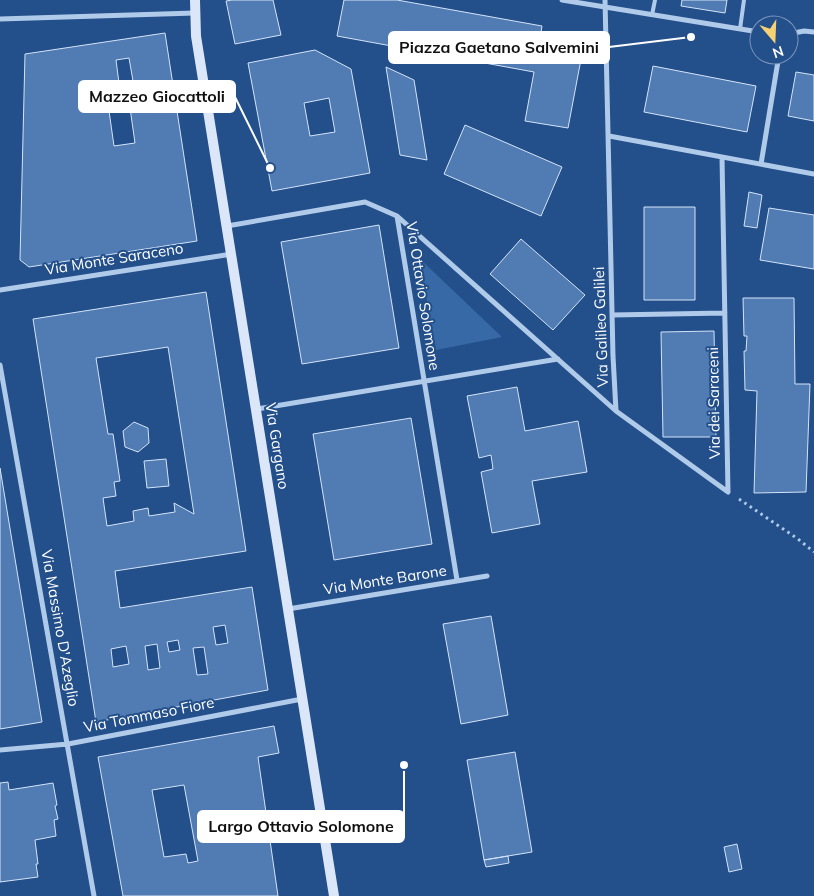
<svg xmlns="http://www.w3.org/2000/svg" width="814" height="896" viewBox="0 0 814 896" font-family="Mulish,sans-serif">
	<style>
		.green { fill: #3769a7 }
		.building { fill: #507bb3; stroke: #d4e4f8; fill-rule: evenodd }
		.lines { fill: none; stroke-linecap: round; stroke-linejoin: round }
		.path { stroke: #b0caea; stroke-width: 3; stroke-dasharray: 2.5 4; stroke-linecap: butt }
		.lane { stroke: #b0caea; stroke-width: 4 }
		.street { stroke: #b0caea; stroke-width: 5 }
		.secondary { stroke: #dbe7f8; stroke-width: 10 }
		.labels { text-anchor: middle; stroke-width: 4; stroke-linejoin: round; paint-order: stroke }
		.street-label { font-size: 15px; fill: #fff; stroke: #234f8a }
		.leader { fill: none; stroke: #fff; stroke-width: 2 }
		.callout-dot { fill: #fff; stroke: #234f8a; stroke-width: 2 }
		.callout { fill: #fff; stroke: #fff; stroke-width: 2 }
		.callout-label { font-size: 16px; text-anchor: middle; font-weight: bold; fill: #111 }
	</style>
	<rect width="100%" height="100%" fill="#234f8a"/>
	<path class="green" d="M 419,258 L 502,337 L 436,350 Z"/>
	<path class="building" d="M 232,0 L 273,0 L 281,35 L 235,44 L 226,1 Z
		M 344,0 L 397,0 L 542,26 L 539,46 L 582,54 L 568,128 L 525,121 L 534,72 L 337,36 Z
		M 682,0 L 727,0 L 725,13 L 681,6 Z
		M 165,33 L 197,241 L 29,267 L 20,260 L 25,54 ZM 129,58 L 133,81 L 119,83 L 116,60 ZM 98,87 L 98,89 L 106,88 L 108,103 L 93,106 L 90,88 ZM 130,108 L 135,143 L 114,146 L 109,111 Z
		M 315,50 L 351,69 L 370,173 L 272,191 L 248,63 ZM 329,98 L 335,132 L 310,136 L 304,103 Z
		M 653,66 L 756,86 L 747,132 L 644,112 Z
		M 386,67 L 414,80 L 427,160 L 400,155 Z
		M 796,72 L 814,75 L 814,121 L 788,116 Z
		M 465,125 L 562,167 L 541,216 L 444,174 Z
		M 749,192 L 762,195 L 757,228 L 744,226 Z
		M 644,207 L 695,207 L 695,300 L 644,300 Z
		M 769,208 L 814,215 L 814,269 L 760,260 Z
		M 379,225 L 399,348 L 302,364 L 281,242 Z
		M 521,239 L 585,295 L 553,330 L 490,274 Z
		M 206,292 L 246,551 L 115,571 L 120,608 L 252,587 L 268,690 L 96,722 L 33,319 ZM 168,347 L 194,514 L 174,503 L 175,512 L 149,516 L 148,508 L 133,511 L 134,521 L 107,526 L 103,498 L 116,496 L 114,482 L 120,481 L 113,434 L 108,434 L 96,358 ZM 225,625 L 228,643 L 216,645 L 213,627 ZM 178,640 L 180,650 L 169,652 L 167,642 ZM 157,644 L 160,668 L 148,670 L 145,646 ZM 126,646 L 129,664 L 113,667 L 111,649 ZM 204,647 L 208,674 L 197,675 L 193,648 Z
		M 743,298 L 794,298 L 795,384 L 810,384 L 806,492 L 754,493 L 757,391 L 745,390 L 744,351 L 746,351 L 747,336 L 744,336 Z
		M 714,331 L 716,437 L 663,437 L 661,332 Z
		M 517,387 L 525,431 L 578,421 L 587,472 L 532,481 L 540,524 L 492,533 L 481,472 L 493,469 L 491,455 L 479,458 L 467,396 Z
		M 411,418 L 432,544 L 334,560 L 313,434 Z
		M 134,422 L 148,428 L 149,443 L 138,452 L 125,447 L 123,431 Z
		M 166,459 L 169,486 L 147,488 L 144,461 Z
		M 0,468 L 42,722 L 0,729 Z
		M 491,616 L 508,715 L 461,724 L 443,624 Z
		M 274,726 L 279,753 L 258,757 L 278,896 L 123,896 L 98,757 ZM 184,785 L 198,861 L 188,863 L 186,854 L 164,857 L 152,790 Z
		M 515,752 L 532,852 L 484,860 L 467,760 Z
		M 8,782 L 9,790 L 53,783 L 57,805 L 55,806 L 58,819 L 54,820 L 56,836 L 35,840 L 38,864 L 36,864 L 38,877 L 0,882 L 0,783 Z
		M 737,844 L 742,869 L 729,872 L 724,847 Z
		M 508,856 L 509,863 L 486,867 L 484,860 Z"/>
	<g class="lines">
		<path class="path" d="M 739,499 L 798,539 L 814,552"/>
		<path class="lane" d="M 652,15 L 655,0
			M 740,29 L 744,0"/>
		<path class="street" d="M 562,0 L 759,32
			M 605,0 L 613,356 L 616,411 L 728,492
			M 0,19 L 195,13
			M 789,34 L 804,31 L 814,32
			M 609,136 L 814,174
			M 722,157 L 728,492
			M 761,164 L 779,55
			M 397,216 L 457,580
			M 227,226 L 365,202 L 397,216 L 616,411
			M 0,290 L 232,254
			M 612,315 L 725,313
			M 0,365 L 94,896
			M 257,409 L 558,359
			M 288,609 L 487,576
			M 0,750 L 68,744 L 302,699"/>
		<path class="secondary" d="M 195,0 L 196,36 L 334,896"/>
	</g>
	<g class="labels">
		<g class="street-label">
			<text transform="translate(114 259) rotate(-9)" y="5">Via Monte Saraceno</text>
			<text transform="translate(423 296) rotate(81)" y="5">Via Ottavio Solomone</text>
			<text transform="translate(601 327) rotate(-92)" y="5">Via Galileo Galilei</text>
			<text transform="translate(714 403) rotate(-91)" y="5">Via dei Saraceni</text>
			<text transform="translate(277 446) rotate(81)" y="5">Via Gargano</text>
			<text transform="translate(385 580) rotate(-9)" y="5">Via Monte Barone</text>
			<text transform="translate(60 628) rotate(80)" y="5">Via Massimo D'Azeglio</text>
			<text transform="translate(149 715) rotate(-11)" y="5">Via Tommaso Fiore</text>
		</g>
	</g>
	<path class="leader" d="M691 37L609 47M270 168L235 97M404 765L404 826"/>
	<g class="callout-dot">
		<circle cx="691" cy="37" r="5"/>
		<circle cx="270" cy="168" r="5"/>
		<circle cx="404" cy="765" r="5"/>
	</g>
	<g class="callout">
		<rect x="389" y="32" width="220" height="31" rx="5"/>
		<rect x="79" y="81" width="156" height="31" rx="5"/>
		<rect x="198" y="811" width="206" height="31" rx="5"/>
	</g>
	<g class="callout-label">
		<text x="499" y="53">Piazza Gaetano Salvemini</text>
		<text x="157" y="102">Mazzeo Giocattoli</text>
		<text x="301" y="832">Largo Ottavio Solomone</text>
	</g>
	<g transform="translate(774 40) rotate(161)"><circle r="24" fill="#234f8a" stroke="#7b95b9"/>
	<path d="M0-4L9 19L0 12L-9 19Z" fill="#f5d173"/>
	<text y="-8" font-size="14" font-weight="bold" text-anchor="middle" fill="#ffffff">N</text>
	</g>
</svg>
